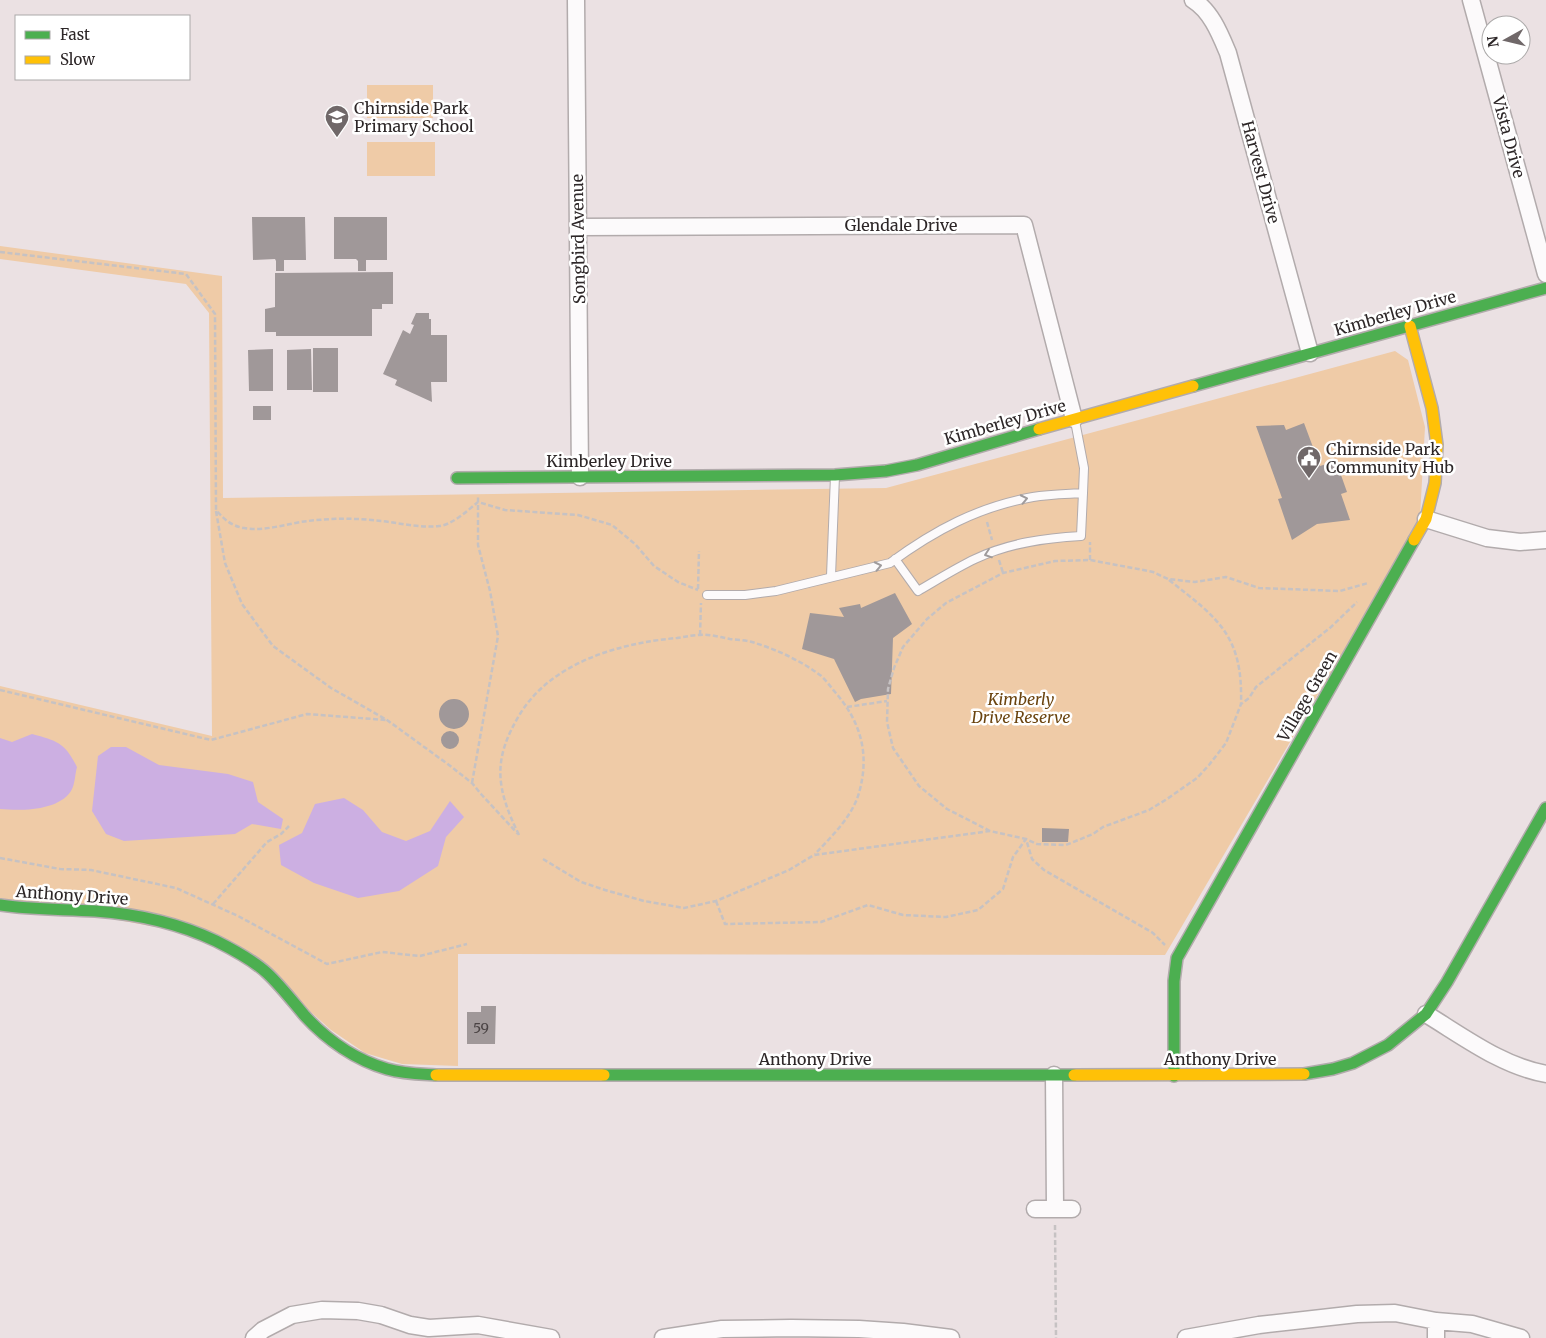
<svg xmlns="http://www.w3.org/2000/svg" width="1546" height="1338" viewBox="0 0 1546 1338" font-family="Merriweather,serif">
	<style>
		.green { fill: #efcba7 }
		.water { fill: #ccafe2 }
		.building { fill: #a09899 }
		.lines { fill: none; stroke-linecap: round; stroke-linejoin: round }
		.lane-casing { stroke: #b2abac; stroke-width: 10 }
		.street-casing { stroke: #b2abac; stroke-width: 19 }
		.fast-casing { stroke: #b2abac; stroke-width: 14 }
		.slow-casing { stroke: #b2abac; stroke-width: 14 }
		.path { stroke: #c6c2c3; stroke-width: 2.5; stroke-dasharray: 5 2.5; stroke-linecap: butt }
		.lane { stroke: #fcfafb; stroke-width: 8 }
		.street { stroke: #fcfafb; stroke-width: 16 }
		.fast { stroke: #4caf50; stroke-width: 11 }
		.slow { stroke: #ffc107; stroke-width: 11 }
		.oneway { stroke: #9f9b9c }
		.labels { text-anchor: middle; stroke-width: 5; stroke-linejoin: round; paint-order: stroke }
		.number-label { font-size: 14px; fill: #4a4344 }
		.poi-label { font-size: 16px; fill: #2d2728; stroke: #fff; text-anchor: start }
		.street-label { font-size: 16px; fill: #2d2728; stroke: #fff }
		.park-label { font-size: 16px; font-style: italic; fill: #6a430e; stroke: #fff }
	</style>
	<rect width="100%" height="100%" fill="#ebe1e3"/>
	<path class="green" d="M 367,85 L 433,85 L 433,118 L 367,118 Z
		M 367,142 L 435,142 L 435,176 L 367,176 Z
		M 0,246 L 222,276 L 223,498 L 886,488 L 1395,351 L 1408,360 L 1425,427 L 1420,517 L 1384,582 L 1165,955 L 458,954 L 458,1066 L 402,1064 L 365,1053 L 331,1030 L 231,941 L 0,898 L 0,686 L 212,736 L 209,313 L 186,284 L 0,259 Z"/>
	<path class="water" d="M 32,734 C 58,741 65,743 77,767 C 75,774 75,785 71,791 C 58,811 21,811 0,809 L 0,738 L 12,742 Z
		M 111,747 L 126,747 L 159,765 L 228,774 L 253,782 L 258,802 L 283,819 L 281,829 L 252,824 L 235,834 L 124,841 L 106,834 L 92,811 L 98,756 Z
		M 344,798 L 363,810 L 382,832 L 406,841 L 430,831 L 450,801 L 464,817 L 446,837 L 438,866 L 399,891 L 358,898 L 314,883 L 281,865 L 279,845 L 302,833 L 315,804 Z"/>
	<path class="building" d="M 252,217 L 305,217 L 306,260 L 284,260 L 284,271 L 276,271 L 276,261 L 275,259 L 253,260 Z
		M 334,217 L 387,217 L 387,260 L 366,260 L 366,271 L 358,271 L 358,261 L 356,259 L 334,259 Z
		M 393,272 L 393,304 L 382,304 L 382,309 L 372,309 L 372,336 L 276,336 L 276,332 L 265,332 L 265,309 L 275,307 L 275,273 Z
		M 416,313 L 429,313 L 429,319 L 431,319 L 431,335 L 447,335 L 447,382 L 431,382 L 432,402 L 395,385 L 397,380 L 383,374 L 403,330 L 410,334 L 414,325 L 411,324 Z
		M 313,348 L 338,348 L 338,392 L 313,392 Z
		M 273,349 L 273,391 L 249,391 L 248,350 Z
		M 311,349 L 312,390 L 287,390 L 287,350 Z
		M 253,406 L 271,406 L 271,420 L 253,420 Z
		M 1304,423 L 1320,466 L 1336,461 L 1347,492 L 1341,494 L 1350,520 L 1317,524 L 1292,540 L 1278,499 L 1282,498 L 1256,426 L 1284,425 L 1286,430 Z
		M 895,593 L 912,624 L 893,638 L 891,694 L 861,699 L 855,702 L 834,659 L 802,649 L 810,613 L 844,617 L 839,608 L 860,604 L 861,608 Z
		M439 714a15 15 0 1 1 30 0a15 15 0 1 1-30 0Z
		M441 740a9 9 0 1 1 18 0a9 9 0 1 1-18 0Z
		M 1042,828 L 1069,829 L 1068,842 L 1042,842 Z
		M 481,1006 L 496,1006 L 495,1044 L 467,1044 L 467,1012 L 481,1012 Z"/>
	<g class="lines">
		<defs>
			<path id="lane" d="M 1075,421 L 1084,468 L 1083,493
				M 831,576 L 835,476
				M 707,595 L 745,595 L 776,591 L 890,563 C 935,530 978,507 1033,497 C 1049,494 1067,494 1083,493 L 1081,536 C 1045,538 1009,543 975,559 C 956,568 937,580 918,591 L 895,559"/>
			<path id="street" d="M 576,0 L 580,477
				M 1193,0 C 1211,11 1220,34 1228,53 L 1310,353
				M 1471,0 L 1546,274
				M 578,227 L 1024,225 L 1074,419
				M 1426,519 L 1487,538 L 1520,542 L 1546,540
				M 1426,1014 C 1464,1037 1502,1066 1546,1074
				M 1054,1075 L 1055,1208
				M 1035,1209 L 1072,1209
				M 254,1338 L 263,1330 L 292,1315 L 322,1310 L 358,1311 L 381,1315 L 410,1325 L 429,1328 L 478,1325 L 551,1338
				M 663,1338 L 722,1329 L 791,1328 L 859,1329 L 903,1332 L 951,1338
				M 1186,1338 L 1259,1325 L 1357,1314 L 1395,1313 L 1436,1321 L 1472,1324 L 1521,1338
				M 1436,1338 L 1436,1321"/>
			<path id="fast" d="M 1193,386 L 1546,288
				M 457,478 L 835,475 L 886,471 L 917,465 L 1039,429
				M 0,905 C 32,910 63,909 95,911 C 137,914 178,923 216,941 C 234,950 253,960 267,973 C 281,986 293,1002 305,1016 C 327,1040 356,1060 387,1069 C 404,1074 420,1074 436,1075
				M 1304,1074 L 1333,1069 L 1353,1063 L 1388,1045 L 1426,1014 L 1447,982 L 1546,808
				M 604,1075 L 1074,1075
				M 1174,1076 L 1174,981 L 1177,958 L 1414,540"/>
			<path id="slow" d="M 1410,326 L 1432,408 L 1437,445 L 1435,483 L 1426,519 L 1414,540
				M 1039,429 L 1193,386
				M 436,1075 L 604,1075
				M 1074,1075 L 1304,1074"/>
		</defs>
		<use href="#lane" class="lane-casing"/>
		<use href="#street" class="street-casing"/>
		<use href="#fast" class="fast-casing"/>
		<use href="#slow" class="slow-casing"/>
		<path class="path" d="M 0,252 L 186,274 L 215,314 L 216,510 C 224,519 231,526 244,528 C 265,532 288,523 308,521 C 332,518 358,518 381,521 C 400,523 419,528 439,526 C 452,525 467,511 478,502 L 505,510 L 578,515 L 612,525 L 635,544 L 654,566 L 678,582 L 698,590
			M 216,511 L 225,563 L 242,604 L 273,646 L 331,688 L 387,720 L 449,765 L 472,783 L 481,794 L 518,834
			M 987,522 L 992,540
			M 999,560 L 1003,573
			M 1090,560 L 1090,542
			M 1169,580 C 1219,619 1243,636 1241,704
			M 698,589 L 699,551
			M 700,635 L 701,603
			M 0,690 L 211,740 L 307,714 L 386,720
			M 847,707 L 887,701
			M 472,783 L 498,636 L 490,591 L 478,545 L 478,497
			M 990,831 L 947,809 L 919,786 L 893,748 L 887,722 L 888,689 L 894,668 L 903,647 L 927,619 L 946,603 L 1003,573 L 1055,561 L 1090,560 L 1138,569 L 1153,572 L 1168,579 L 1195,582 L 1226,577 L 1259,588 L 1340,591 L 1368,583
			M 519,835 C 496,788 492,760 520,714 C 552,662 620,643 677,638 C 685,637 692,635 700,635 C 709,634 720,637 730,639 C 737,640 745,640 752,642 C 775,649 800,660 820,675 C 825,679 830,686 835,692 C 861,722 870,754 859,793 C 852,817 831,837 815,854
			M 0,858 L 60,869 L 91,870 L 176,888 L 238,916 L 327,964 L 382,952 L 420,956 L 467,944
			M 543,859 L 581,882 L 605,890 L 644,901 L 684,908 L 716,901 L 789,870 L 814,855 L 990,831 L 1026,839 L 1032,859 L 1044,870 L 1153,933 L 1165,945
			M 716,901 L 725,924 L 821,922 L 868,905 L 903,915 L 946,917 L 978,910 L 1003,889 L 1013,857 L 1026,839 L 1037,844 L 1066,845 L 1093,834 L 1103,827 L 1149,810 L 1167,799 L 1197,778 L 1209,765 L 1226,743 L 1241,704 L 1249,698 L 1256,687 L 1331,627 L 1357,602
			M 213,904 L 267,842 L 281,834 L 289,826
			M 1055,1225 L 1056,1338"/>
		<use href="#lane" class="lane"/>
		<use href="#street" class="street"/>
		<use href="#fast" class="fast"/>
		<use href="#slow" class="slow"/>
	</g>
	<defs><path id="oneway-chevron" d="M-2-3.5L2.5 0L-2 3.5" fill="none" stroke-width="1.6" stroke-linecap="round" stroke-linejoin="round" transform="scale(1.25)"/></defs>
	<g class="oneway">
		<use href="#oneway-chevron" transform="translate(1024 499) rotate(-12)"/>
		<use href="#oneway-chevron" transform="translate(988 554) rotate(161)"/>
		<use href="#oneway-chevron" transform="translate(878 566) rotate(-12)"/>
	</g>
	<defs>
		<symbol id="school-pin" viewBox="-11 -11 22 30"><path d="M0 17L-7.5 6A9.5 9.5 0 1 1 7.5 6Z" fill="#706869" stroke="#fff"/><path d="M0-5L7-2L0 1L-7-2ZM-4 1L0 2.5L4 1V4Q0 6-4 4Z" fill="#fff"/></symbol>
		<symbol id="civic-pin" viewBox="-11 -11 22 30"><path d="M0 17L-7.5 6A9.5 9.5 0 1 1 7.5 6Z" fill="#706869" stroke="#fff"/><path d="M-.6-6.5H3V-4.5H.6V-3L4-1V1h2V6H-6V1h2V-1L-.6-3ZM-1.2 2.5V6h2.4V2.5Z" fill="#fff"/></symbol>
	</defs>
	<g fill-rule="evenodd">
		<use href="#school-pin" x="323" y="103" width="28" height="38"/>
		<use href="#civic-pin" x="1295" y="444" width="28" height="38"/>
	</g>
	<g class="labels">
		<g class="number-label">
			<text x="481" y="1033">59</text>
		</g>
		<g class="poi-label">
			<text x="354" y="114">Chirnside Park<tspan x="354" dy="18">Primary School</tspan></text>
			<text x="1326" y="455">Chirnside Park<tspan x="1326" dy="18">Community Hub</tspan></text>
		</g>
		<g class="street-label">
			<text transform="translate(1509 137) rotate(75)" y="6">Vista Drive</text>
			<text transform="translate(1261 172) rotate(75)" y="6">Harvest Drive</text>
			<text x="901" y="231">Glendale Drive</text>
			<text transform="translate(578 239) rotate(-91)" y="6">Songbird Avenue</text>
			<text transform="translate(1395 313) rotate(-16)" y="6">Kimberley Drive</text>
			<text transform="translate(1005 422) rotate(-16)" y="6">Kimberley Drive</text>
			<text x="609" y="467">Kimberley Drive</text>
			<text transform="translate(1307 696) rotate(-60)" y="6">Village Green</text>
			<text transform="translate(72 895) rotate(4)" y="6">Anthony Drive</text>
			<text x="815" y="1065">Anthony Drive</text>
			<text x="1220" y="1065">Anthony Drive</text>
		</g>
		<g class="park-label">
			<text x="1021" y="705">Kimberly<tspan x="1021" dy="18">Drive Reserve</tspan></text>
		</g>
	</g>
	<rect x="15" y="15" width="175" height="65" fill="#ffffff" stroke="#aba9a9"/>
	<rect x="25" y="31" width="25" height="8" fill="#4caf50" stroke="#aba9a9"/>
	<text x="60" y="40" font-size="15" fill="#2d2728">Fast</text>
	<rect x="25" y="56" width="25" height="8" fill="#ffc107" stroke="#aba9a9"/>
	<text x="60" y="65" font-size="15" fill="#2d2728">Slow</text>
	<g transform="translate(1506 40) rotate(262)"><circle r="24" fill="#ffffff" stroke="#aba9a9"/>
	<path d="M0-4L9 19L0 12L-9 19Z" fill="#706869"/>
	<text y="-8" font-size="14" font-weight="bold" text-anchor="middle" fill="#2d2728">N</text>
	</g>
</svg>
